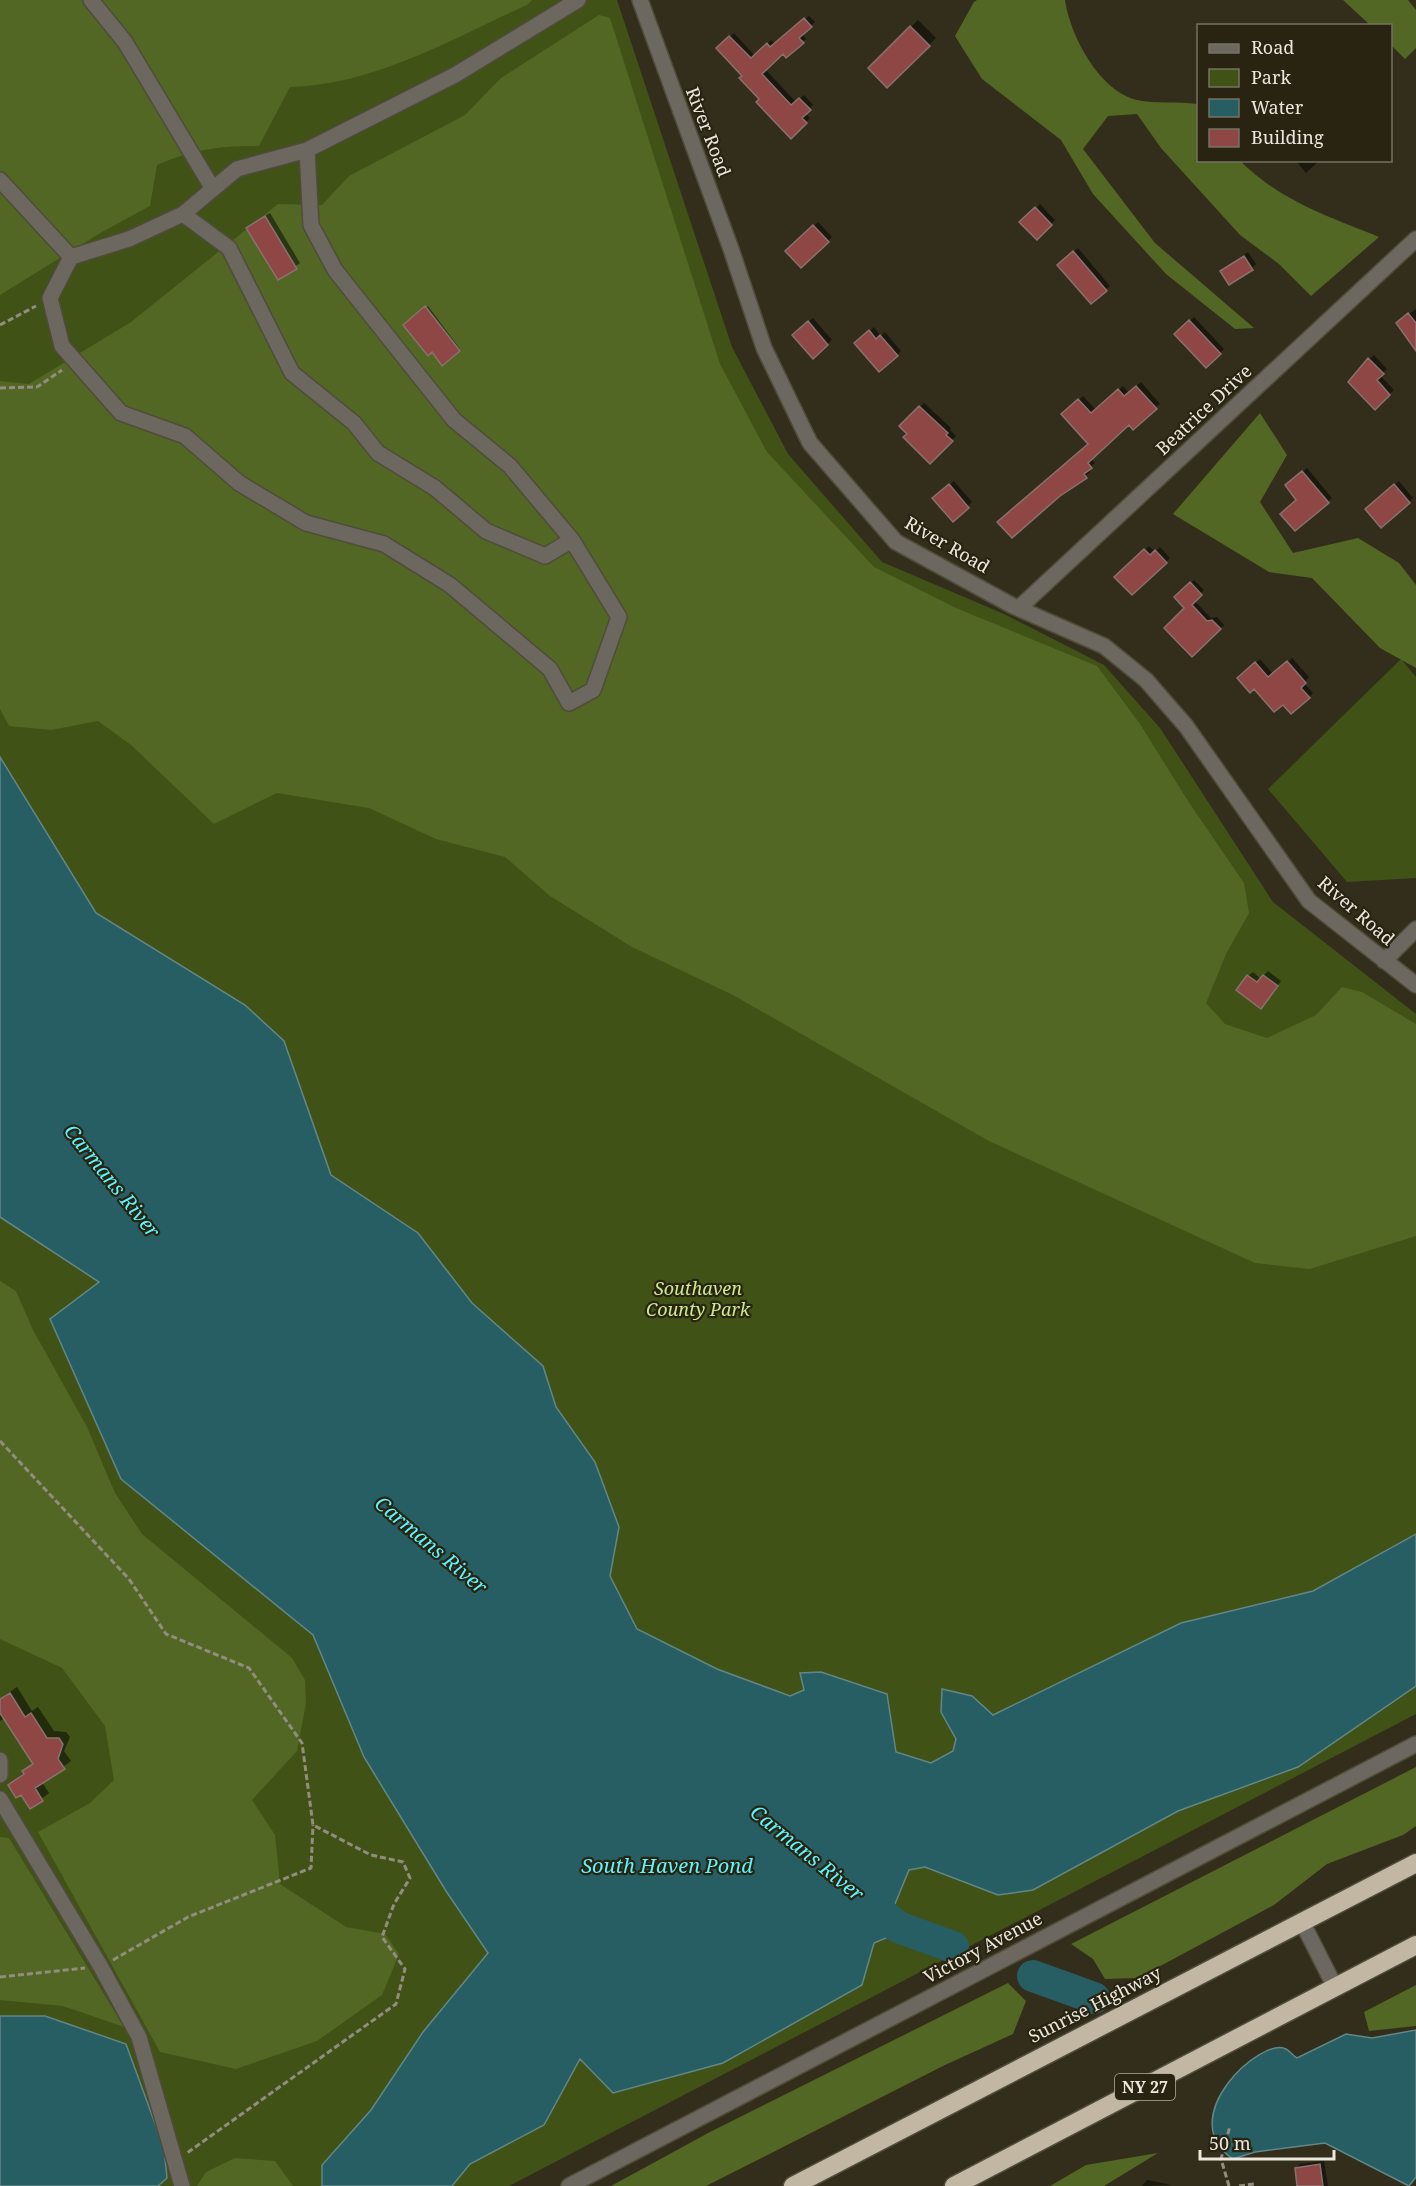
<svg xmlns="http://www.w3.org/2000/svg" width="1416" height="2186" viewBox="0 0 1416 2186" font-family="'Noto Serif',serif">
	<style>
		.green { fill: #405216 }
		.forest { fill: #526723 }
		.water { fill: #275e63; stroke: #628787; stroke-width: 1.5 }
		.shadow { fill: #0007 }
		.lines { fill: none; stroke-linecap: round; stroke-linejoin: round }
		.river { stroke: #275e63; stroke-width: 32 }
		.building { fill: #8e4744; stroke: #8a716f; stroke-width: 1.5 }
		.minor-casing { stroke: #504c3b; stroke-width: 18 }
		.highway-casing { stroke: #504c3b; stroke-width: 21 }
		.path { stroke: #918d7f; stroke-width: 3; stroke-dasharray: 6 3; stroke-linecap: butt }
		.minor { stroke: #6c685f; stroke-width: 15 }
		.highway { stroke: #c2b7a2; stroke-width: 18 }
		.labels { text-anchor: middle; stroke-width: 4.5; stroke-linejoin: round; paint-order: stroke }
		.shield { fill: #292412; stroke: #b0ac9f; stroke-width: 1.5 }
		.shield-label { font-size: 16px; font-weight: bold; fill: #eae7dc }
		.street-label { font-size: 18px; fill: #eae7dc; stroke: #292412 }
		.park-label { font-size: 18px; font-style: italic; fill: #caeb8b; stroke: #292412 }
		.water-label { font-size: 20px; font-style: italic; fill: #5cf4ff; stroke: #292412 }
	</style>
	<rect width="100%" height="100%" fill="#332e1c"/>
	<path class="green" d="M 0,0 L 617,0 L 732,347 L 788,454 L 882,562 L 1004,614 L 1104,665 L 1160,728 L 1273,902 L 1416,1014 L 1416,1714 L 509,2186 L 0,2186 Z
		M 1401,659 L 1416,677 L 1416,878 L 1347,882 L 1268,789 Z"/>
	<path class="forest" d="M 0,0 L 532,0 L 527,5 C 451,39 375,85 290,87 L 259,146 C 219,146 194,149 157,165 L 150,206 L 102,232 L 0,295 Z
		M 977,0 L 1065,0 C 1070,35 1099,91 1137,100 C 1154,104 1179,101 1197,104 L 1198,160 L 1240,161 C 1283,202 1325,215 1379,237 L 1311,296 L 1279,264 L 1240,235 L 1161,148 L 1137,114 L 1108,116 L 1083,149 L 1155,243 L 1254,328 L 1235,329 L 1166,274 L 1093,194 L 1061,140 L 982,79 L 955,36 L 974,2 Z
		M 1343,0 L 1408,0 L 1416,10 L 1416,48 L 1405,59 L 1391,45 L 1390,26 L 1370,25 Z
		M 599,15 L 610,18 L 720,364 L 767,452 L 874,567 L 956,608 L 1097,666 L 1140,724 L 1188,801 L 1244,883 L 1249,913 L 1226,954 L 1206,1003 L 1225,1024 L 1267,1038 L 1316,1015 L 1342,987 L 1362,992 L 1416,1024 L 1416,1236 L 1310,1269 L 1255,1263 L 989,1141 L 733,995 L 632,947 L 550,896 L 505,857 L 436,839 L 369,808 L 277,793 L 214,824 L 131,745 L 98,721 L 51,730 L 9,726 L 0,709 L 0,381 L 29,384 L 131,322 L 278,204 L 322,205 L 349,176 L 465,115 L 501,78 Z
		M 1260,413 L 1287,455 L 1260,502 L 1293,553 L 1358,538 L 1399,563 L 1416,585 L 1416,668 L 1380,648 L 1312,578 L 1269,572 L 1173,514 Z
		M 0,1281 L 16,1291 L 33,1330 L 87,1427 L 115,1493 L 142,1534 L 292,1658 L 305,1680 L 306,1703 L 297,1751 L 252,1800 L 275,1835 L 280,1884 L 346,1927 L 385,1934 L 399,1954 L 382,1995 L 317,2041 L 236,2069 L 160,2052 L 38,1832 L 90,1803 L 114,1780 L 105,1726 L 62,1668 L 0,1639 Z
		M 1416,1767 L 1416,1826 L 1403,1835 L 1327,1864 L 1274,1905 L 1138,1978 L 1105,1979 L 1093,1959 L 1071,1944 Z
		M 0,1837 L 9,1838 L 124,2027 L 63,2006 L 0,2000 Z
		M 1008,1983 L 1026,2001 L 1013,2034 L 945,2065 L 706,2186 L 611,2186 L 710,2132 Z
		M 1416,1985 L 1416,2026 L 1369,2031 L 1364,2012 Z
		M 1158,2153 L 1104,2186 L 1050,2186 L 1086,2165 Z
		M 235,2158 L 275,2161 L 293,2186 L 197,2186 L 206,2172 Z"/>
	<path class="water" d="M 0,757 L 96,913 L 245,1005 L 284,1041 L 331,1175 L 418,1233 L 472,1303 L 543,1366 L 556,1407 L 595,1462 L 619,1527 L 610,1576 L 637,1629 L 717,1669 L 790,1696 L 804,1690 L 800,1673 L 821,1672 L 887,1694 L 896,1752 L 931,1763 L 953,1751 L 956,1739 L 941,1712 L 942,1689 L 972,1696 L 993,1715 L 1181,1623 L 1313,1591 L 1416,1534 L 1416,1686 L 1298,1767 L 1178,1811 L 1033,1890 L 998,1895 L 925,1867 L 909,1870 L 895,1904 L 898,1912 L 902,1914 L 894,1938 L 888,1937 L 874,1943 L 862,1985 L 723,2063 L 613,2093 L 580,2059 L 544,2125 L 470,2164 L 452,2186 L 322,2186 L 322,2165 L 371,2110 L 423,2032 L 488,1953 L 446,1891 L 364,1757 L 313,1635 L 121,1479 L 50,1319 L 99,1282 L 0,1217 Z
		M 0,2016 L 45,2016 L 126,2044 L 164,2148 L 167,2178 L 158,2186 L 0,2186 Z
		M 1416,2030 L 1416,2177 L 1409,2186 L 1325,2143 L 1255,2152 L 1233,2159 C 1172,2118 1262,2036 1286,2049 C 1290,2051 1293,2056 1297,2058 L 1346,2034 L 1372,2038 Z"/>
	<path class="shadow" d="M 809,16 L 815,22 L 802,34 L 806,39 L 783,52 L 765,69 L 796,102 L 804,95 L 813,105 L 805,113 L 810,118 L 791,136 L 744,76 L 718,48 L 734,33 L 755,56 L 771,40 L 775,44 Z
		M 918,20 L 936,38 L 887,86 L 870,68 Z
		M 1295,160 L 1320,160 L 1306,173 Z
		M 1040,204 L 1055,220 L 1037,238 L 1021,222 Z
		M 270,213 L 300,263 L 278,278 L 252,224 Z
		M 818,222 L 832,237 L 801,266 L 787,251 Z
		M 1078,248 L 1110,286 L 1091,302 L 1063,260 Z
		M 1248,252 L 1256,264 L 1252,268 L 1222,271 Z
		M 428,306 L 460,349 L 442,363 L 405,325 Z
		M 1416,309 L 1416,342 L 1402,319 Z
		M 1194,317 L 1224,349 L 1206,366 L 1176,334 Z
		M 813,318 L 832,340 L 813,357 L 794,335 Z
		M 874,327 L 881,336 L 885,332 L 901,351 L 897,355 L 861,338 Z
		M 1374,355 L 1387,369 L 1380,375 L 1394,390 L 1375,407 L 1356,372 Z
		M 1141,382 L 1160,404 L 1129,423 L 1091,458 L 1095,463 L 1088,469 L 1090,472 L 1077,484 L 1090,443 L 1067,410 L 1083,396 L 1096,410 L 1123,386 L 1129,393 Z
		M 924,403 L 951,428 L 950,430 L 956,436 L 930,462 L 901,426 Z
		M 1307,468 L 1332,498 L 1296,529 L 1298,499 L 1291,481 Z
		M 954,481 L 972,502 L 953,520 L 938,494 Z
		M 1399,481 L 1413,498 L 1382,526 L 1371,505 Z
		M 1149,546 L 1155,552 L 1160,547 L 1170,558 L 1132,593 L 1116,577 Z
		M 1194,580 L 1204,590 L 1194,600 L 1211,618 L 1217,617 L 1224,625 L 1192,655 L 1186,608 L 1176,597 Z
		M 1292,658 L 1309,677 L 1304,683 L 1313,693 L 1309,697 L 1283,703 L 1254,687 L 1243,674 L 1260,659 L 1273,674 Z
		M 1268,971 L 1281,981 L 1265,1002 L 1248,976 L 1253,972 L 1261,979 Z
		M 17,1687 L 32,1711 L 38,1707 L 54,1731 L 66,1732 L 70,1737 L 64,1751 L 71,1761 L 42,1782 L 49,1793 L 31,1807 L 21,1793 L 10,1785 L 34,1763 L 5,1718 L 0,1721 L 0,1699 Z
		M 1324,2161 L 1328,2186 L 1299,2186 L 1296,2168 L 1300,2164 Z
		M 1147,2180 L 1172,2185 L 1142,2186 Z"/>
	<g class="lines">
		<path class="river" d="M 865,1900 L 898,1927 L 953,1947
			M 1033,1976 L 1094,1998"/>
	</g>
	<path class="building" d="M 804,18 L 812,27 L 799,38 L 804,43 L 786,58 L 783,54 L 762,74 L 791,105 L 799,98 L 811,110 L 802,118 L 807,123 L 791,139 L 756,102 L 759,99 L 739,78 L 742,76 L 716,48 L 729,36 L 751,58 L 767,43 L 770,47 Z
		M 910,26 L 930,46 L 887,88 L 868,68 Z
		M 1035,207 L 1052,225 L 1037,240 L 1019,222 Z
		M 265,216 L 297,269 L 278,280 L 246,228 Z
		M 813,225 L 829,242 L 801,268 L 785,251 Z
		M 1073,251 L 1107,291 L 1091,304 L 1057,265 Z
		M 1244,256 L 1253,270 L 1229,285 L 1220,271 Z
		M 425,306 L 460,351 L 442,366 L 432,352 L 428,356 L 403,325 Z
		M 1408,313 L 1416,323 L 1416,351 L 1396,323 Z
		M 1189,320 L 1221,354 L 1206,368 L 1174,334 Z
		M 808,321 L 828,345 L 813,359 L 792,335 Z
		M 869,330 L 876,339 L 880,335 L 898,356 L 879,372 L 854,343 Z
		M 1368,358 L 1384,374 L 1377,380 L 1390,395 L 1375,410 L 1348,382 Z
		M 1136,386 L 1157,409 L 1133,430 L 1129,425 L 1088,463 L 1092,468 L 1084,474 L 1087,478 L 1060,496 L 1012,538 L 997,522 L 1088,444 L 1061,414 L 1078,399 L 1091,413 L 1118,389 L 1124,396 Z
		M 919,406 L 948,433 L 946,435 L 953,441 L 930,464 L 903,437 L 907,434 L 899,426 Z
		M 1302,471 L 1329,503 L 1295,531 L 1280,514 L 1296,500 L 1285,485 Z
		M 949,484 L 969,508 L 953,522 L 932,498 Z
		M 1394,484 L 1410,503 L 1381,528 L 1365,509 Z
		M 1144,549 L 1150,555 L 1155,550 L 1167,563 L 1132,595 L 1114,577 Z
		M 1190,582 L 1202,595 L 1192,605 L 1207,621 L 1212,620 L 1221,629 L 1192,657 L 1164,628 L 1184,608 L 1174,597 Z
		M 1287,661 L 1306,683 L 1301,688 L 1310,698 L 1291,714 L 1283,705 L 1274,712 L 1254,689 L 1250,693 L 1237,678 L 1255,662 L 1268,677 Z
		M 1247,975 L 1257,982 L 1263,975 L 1278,986 L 1261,1009 L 1236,990 Z
		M 10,1693 L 25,1717 L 31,1713 L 47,1738 L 59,1738 L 63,1744 L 58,1759 L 65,1769 L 35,1788 L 43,1801 L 30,1809 L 21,1795 L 16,1798 L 8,1785 L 24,1774 L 22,1771 L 33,1764 L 0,1713 L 0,1699 Z
		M 1320,2164 L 1323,2186 L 1297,2186 L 1295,2168 Z"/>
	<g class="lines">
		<defs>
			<path id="minor" d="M 91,0 L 125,42 L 213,189
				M 640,0 L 731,249 L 764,348 L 810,443 L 896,542 L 1013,606 L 1104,646 L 1146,680 L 1186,726 L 1309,901 L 1416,985
				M 307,150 L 311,225 L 335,270 L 454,420 L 510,466 L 572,540 L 619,617 L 593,690 L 569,703 L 550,669 L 450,585 L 384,544 L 306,523 L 239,483 L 185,436 L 121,413 L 62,346 L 50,298 L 71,257 L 129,239 L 183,214 L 237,169 L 307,150 L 455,75 L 578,0
				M 0,180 L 71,257
				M 183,214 L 229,248 L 292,373 L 354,423 L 378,453 L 435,488 L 486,531 L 545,556 L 572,540
				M 1019,608 L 1416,239
				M 1384,961 L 1416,929
				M 0,1760 L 0,1775
				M 0,1799 L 101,1967 L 139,2037 L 182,2186
				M 1302,1922 L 1335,1987
				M 569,2186 L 1416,1744"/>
			<path id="highway" d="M 793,2186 L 1416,1863
				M 954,2186 L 1416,1945"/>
		</defs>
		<use href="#minor" class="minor-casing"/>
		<use href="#highway" class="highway-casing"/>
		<path class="path" d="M 0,325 L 36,306
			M 0,388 L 37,387 L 62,370
			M 0,1441 L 129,1579 L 166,1634 L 249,1668 L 302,1743 L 313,1825 L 371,1855 L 403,1862 L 410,1878 L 394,1904 L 382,1937 L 405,1969 L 396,2004 L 187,2153
			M 113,1960 L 188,1917 L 311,1868 L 313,1825
			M 0,1977 L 85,1968
			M 1229,2186 L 1221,2159 L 1230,2126
			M 1239,2186 L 1254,2184"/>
		<use href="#minor" class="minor"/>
		<use href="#highway" class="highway"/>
	</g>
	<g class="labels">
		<rect class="shield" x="1115" y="2074" width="60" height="26" rx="4.5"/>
		<g class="shield-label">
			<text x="1145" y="2093">NY 27</text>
		</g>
		<g class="street-label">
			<text transform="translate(708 132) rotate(69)" y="6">River Road</text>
			<text transform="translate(1204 410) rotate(-43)" y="6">Beatrice Drive</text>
			<text transform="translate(947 545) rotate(30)" y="6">River Road</text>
			<text transform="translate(1356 911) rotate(41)" y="6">River Road</text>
			<text transform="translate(983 1948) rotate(-28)" y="6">Victory Avenue</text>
			<text transform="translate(1095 2005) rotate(-27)" y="6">Sunrise Highway</text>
		</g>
		<g class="park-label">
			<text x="698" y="1295">Southaven<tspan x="698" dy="21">County Park</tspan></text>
		</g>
		<g class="water-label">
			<text transform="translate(112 1181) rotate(51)" y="7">Carmans River</text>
			<text transform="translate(431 1545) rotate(40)" y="7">Carmans River</text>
			<text transform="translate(807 1853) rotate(39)" y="7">Carmans River</text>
			<text x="667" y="1873">South Haven Pond</text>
		</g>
	</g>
	<rect x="1197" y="24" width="195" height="138" fill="#292412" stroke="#767263" stroke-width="1.5"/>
	<rect x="1209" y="44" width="30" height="9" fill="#6c685f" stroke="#767263" stroke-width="1.5"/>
	<text x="1251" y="54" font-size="18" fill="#eae7dc">Road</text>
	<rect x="1209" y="69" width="30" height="18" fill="#405216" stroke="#767263" stroke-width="1.5"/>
	<text x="1251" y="84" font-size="18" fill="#eae7dc">Park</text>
	<rect x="1209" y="99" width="30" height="18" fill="#275e63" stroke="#767263" stroke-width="1.5"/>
	<text x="1251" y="114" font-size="18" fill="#eae7dc">Water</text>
	<rect x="1209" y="129" width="30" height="18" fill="#8e4744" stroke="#767263" stroke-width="1.5"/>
	<text x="1251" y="144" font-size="18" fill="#eae7dc">Building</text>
	<path d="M1200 2150v9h134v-9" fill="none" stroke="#eae7dc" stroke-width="3"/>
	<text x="1209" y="2150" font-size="18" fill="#eae7dc" stroke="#292412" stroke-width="4.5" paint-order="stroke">50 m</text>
</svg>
